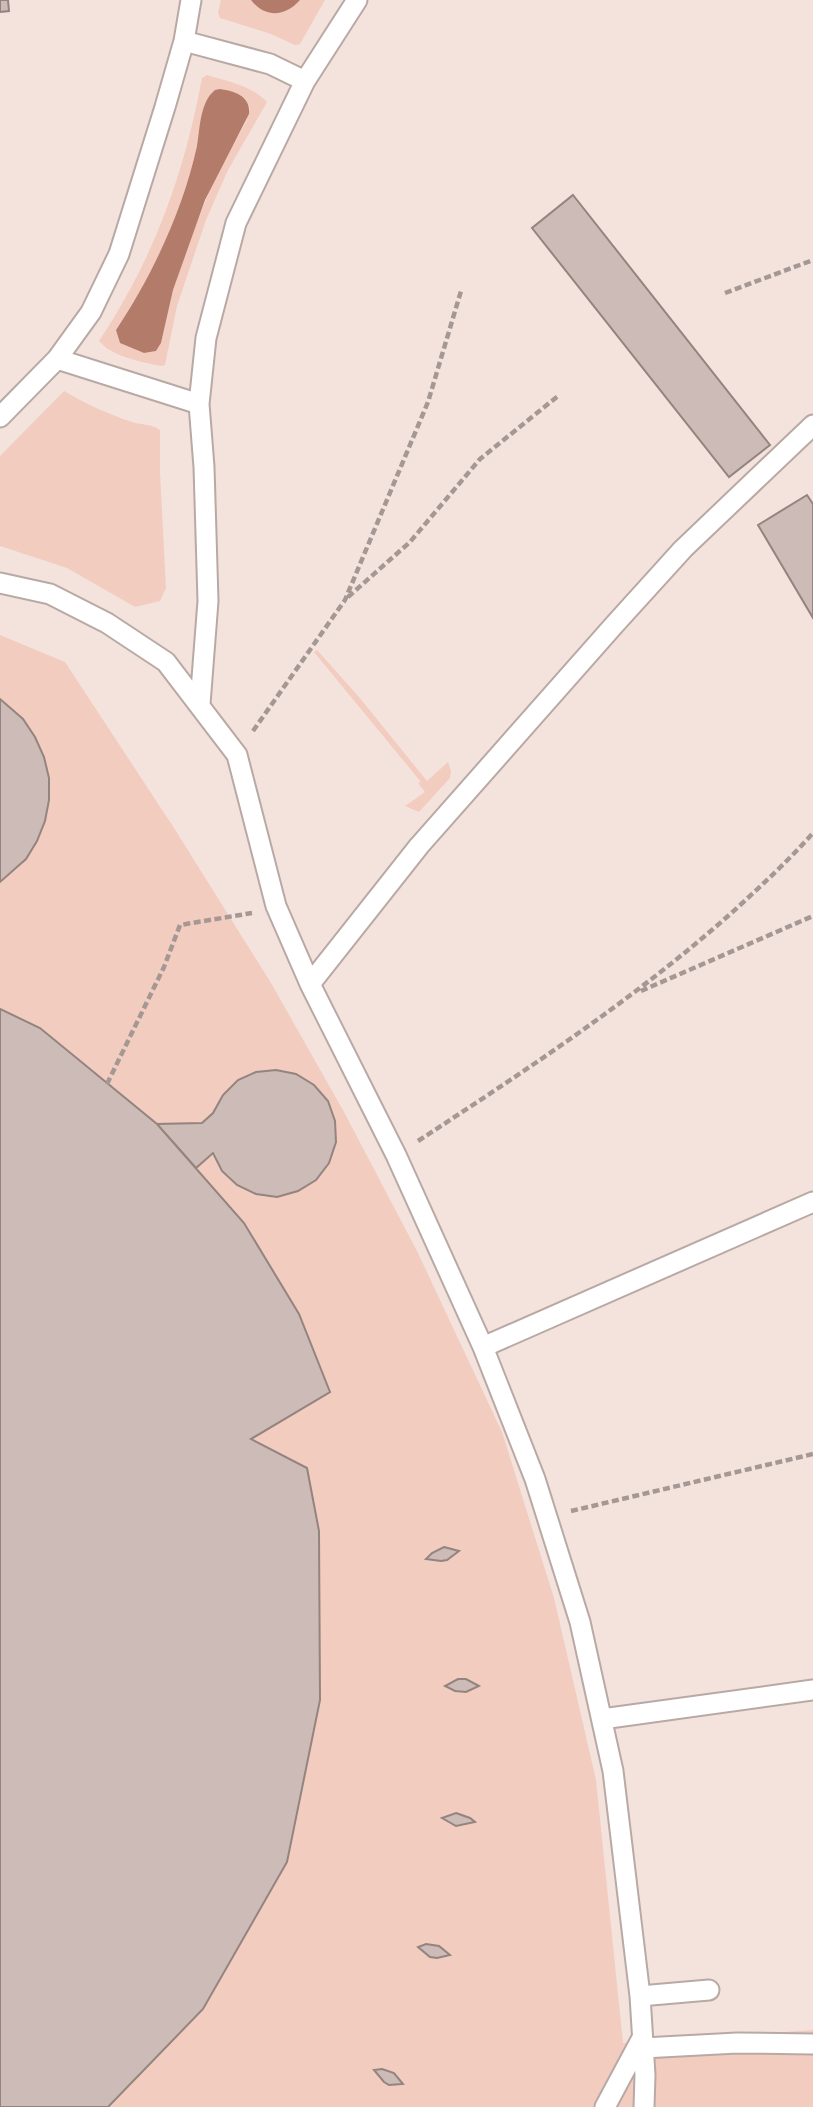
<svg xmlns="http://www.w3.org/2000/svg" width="813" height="2107" viewBox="0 0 813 2107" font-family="Mulish,sans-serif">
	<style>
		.green { fill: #f2ccbf; fill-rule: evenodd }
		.water { fill: #b37b69 }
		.building { fill: #ccbbb6; stroke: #94847f; stroke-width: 2 }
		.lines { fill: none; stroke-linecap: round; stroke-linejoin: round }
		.lane-casing { stroke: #b9a9a4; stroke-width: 23 }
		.path { stroke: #a59894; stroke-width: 4.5; stroke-dasharray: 7 3.5; stroke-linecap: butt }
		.lane { stroke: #fff; stroke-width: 19 }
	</style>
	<rect width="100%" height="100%" fill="#f4e3dd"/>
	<path class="green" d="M 221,0 L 251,0 C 263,16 286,15 300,0 L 325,0 L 300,44 L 295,45 L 271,34 L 220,18 L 218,13 Z
		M 207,75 C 226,81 253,86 267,102 L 228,170 L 206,220 L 177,306 L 165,365 L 161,366 C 142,362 112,357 99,341 C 154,258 184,175 202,78 ZM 215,90 L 245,98 L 250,109 L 246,122 L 215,177 L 189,242 L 173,290 L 161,343 L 156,351 L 144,353 L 120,343 L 116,330 C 152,276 183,210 197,146 C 201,128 200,103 215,90 Z
		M 64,391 C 86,404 108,414 132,422 C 142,425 152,424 160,430 L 160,473 L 166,588 L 160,601 L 135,607 L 67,568 L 0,546 L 0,456 Z
		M 0,635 L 65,662 L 174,828 L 271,983 L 344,1112 L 417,1251 L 502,1432 L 554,1598 L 596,1780 L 623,2043 L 813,2030 L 813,2107 L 0,2107 Z
		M 317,650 L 359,697 L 427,781 L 448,762 L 451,771 L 450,778 L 419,812 L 405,806 L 425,792 L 418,783 L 421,782 L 314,652 Z"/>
	<path class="water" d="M 251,0 L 300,0 C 285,17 265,18 251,0 Z
		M 220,89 C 236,91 251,97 249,114 L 205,200 L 173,290 L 161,343 L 156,351 L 144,353 L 120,343 L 116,330 C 152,276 183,210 197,146 C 200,128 200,102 215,90 Z"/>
	<path class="building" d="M 0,0 L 8,0 L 9,11 L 0,12 Z
		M 573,195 L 770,445 L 729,477 L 532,228 Z
		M 807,495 L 813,504 L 813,618 L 758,525 Z
		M 0,699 L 23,719 L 35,737 L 44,757 L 49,778 L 49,800 L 45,821 L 37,841 L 26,859 L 0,882 Z
		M 0,1009 L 40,1028 L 157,1124 L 244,1223 L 299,1314 L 330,1392 L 251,1439 L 307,1468 L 319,1531 L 320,1700 L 287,1862 L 203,2009 L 108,2107 L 0,2107 Z
		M 276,1070 L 296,1074 L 314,1085 L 328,1101 L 335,1121 L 336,1142 L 329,1163 L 316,1180 L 298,1191 L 277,1197 L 256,1194 L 237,1185 L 222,1171 L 213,1153 L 196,1168 L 157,1124 L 202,1123 L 213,1113 L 223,1095 L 238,1080 L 256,1072 Z
		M 444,1547 L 459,1551 L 447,1560 L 441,1561 L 426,1559 L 432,1553 Z
		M 458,1679 L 466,1679 L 479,1686 L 466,1692 L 455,1691 L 445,1686 Z
		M 456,1813 L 470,1818 L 475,1822 L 456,1826 L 442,1818 Z
		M 426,1944 L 439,1946 L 450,1955 L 437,1958 L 430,1957 L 418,1947 Z
		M 382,2069 L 394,2073 L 403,2084 L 389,2085 L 384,2082 L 374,2070 Z"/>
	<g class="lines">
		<defs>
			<path id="lane" d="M 184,41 L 270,64 L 305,81
				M 57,359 L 199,404
				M 0,417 L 57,359 L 91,312 L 119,254 L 165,107 L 184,41 L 191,0
				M 0,583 L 50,594 L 107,623 L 166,662 L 237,755 L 276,906 L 310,984 L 396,1155 L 483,1347 L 535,1479 L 580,1622 L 613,1771 L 640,1996 L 645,2075 L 644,2107
				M 200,704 L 208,601 L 204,467 L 199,404 L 206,338 L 236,223 L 305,81 L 357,0
				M 310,984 L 419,846 L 615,624 L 683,549 L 813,425
				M 483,1347 L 813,1202
				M 602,1719 L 813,1690
				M 640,1996 L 709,1990
				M 643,2048 L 737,2043 L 813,2044
				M 605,2107 L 642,2038"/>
		</defs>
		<use href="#lane" class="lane-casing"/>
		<path class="path" d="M 725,293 L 813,260
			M 348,597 L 410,542 L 480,459 L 558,396
			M 253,731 L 345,600 L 428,402 L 461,291
			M 641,991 L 813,916
			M 107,1084 L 164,967 L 180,925 L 252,913
			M 418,1141 C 528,1069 639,996 737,908 C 764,883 789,860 813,833
			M 571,1511 L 813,1454"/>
		<use href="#lane" class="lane"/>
	</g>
</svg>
